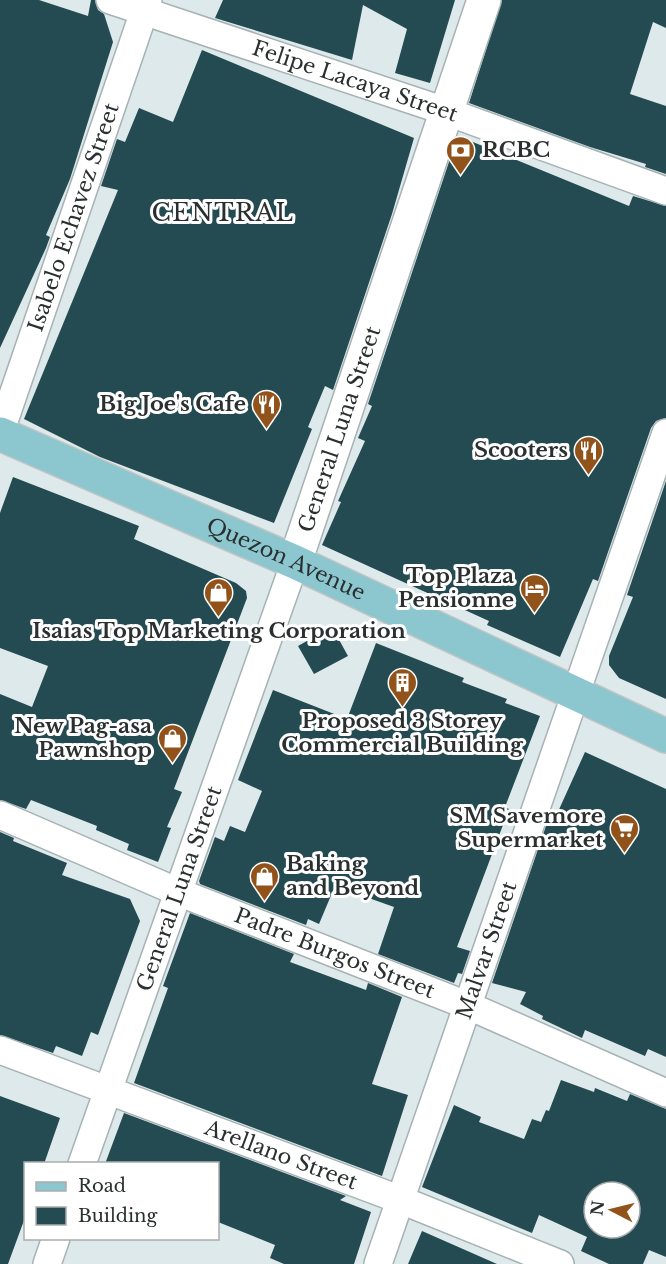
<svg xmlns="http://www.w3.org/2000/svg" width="666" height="1264" viewBox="0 0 666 1264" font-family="'Libre Baskerville',serif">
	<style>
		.building { fill: #244b51; fill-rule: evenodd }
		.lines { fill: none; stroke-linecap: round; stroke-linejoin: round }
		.minor-casing { stroke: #a6b2b4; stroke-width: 30 }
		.tertiary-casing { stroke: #a6b2b4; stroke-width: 36 }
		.primary-casing { stroke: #c3c5c5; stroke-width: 36 }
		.minor { stroke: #fff; stroke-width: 27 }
		.tertiary { stroke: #fff; stroke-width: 33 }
		.primary { stroke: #8cc6ce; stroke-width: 33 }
		.labels { text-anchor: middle; stroke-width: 6; stroke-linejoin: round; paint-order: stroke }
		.street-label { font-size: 21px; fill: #2a2f30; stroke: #fff }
		.poi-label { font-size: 21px; font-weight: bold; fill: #2a2f30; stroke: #fff; text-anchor: end }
		.quarter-label { font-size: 24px; letter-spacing: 1.5px; fill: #2a2f30; stroke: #fff }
	</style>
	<rect width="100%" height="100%" fill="#dde9ea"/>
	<path class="building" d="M 0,0 L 39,0 L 88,16 L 91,0 L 95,0 L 98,10 L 104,14 L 113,42 L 70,179 L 46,235 L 50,237 L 46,248 L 0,348 Z
		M 223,0 L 455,0 L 430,83 L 395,73 L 407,29 L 363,5 L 352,60 L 215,18 Z
		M 502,0 L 666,0 L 666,28 L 653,22 L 630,94 L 666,106 L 666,174 L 645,167 L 646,164 L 590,147 L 469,103 Z
		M 202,50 L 414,138 L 392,214 L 333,390 L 325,386 L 308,427 L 312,429 L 274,523 L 100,457 L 24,419 L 118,190 L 101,186 L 117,139 L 125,142 L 139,108 L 173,122 Z
		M 468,140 L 629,206 L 633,196 L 666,206 L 666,418 L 656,421 L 651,428 L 598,581 L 593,579 L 560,657 L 487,625 L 489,621 L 322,545 L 341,502 L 338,501 L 365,441 L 358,438 L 372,406 L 368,404 L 454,147 Z
		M 13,477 L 139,526 L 134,539 L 236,583 L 246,591 L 247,598 L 174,789 L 182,792 L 167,827 L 171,828 L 158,862 L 127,850 L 129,844 L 96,830 L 97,826 L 31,800 L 26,809 L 0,800 L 0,694 L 32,707 L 48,666 L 0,648 L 0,513 Z
		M 666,481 L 666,699 L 619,678 L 609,665 L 609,656 L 633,597 L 627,595 Z
		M 332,627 L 348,656 L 314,674 L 298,646 Z
		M 376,643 L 464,678 L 462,682 L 507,699 L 505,703 L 540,716 L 505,807 L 509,809 L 457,947 L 470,951 L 462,974 L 458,973 L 454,983 L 378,954 L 394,907 L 335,886 L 319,924 L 308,919 L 306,925 L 200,884 L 199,881 L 215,837 L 224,841 L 230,826 L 245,832 L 262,791 L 238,780 L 273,690 L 347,719 Z
		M 585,752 L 666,789 L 666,1057 L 648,1049 L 645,1056 L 585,1030 L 582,1038 L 542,1019 L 543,1016 L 520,1004 L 526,992 L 492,983 L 547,823 L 552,825 Z
		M 0,832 L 14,838 L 13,841 L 67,863 L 62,875 L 130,899 L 140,921 L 98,1035 L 91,1032 L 82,1056 L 56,1046 L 53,1053 L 0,1035 Z
		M 190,913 L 294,954 L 290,962 L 366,990 L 368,983 L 402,997 L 372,1084 L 408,1095 L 382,1176 L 134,1083 L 168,988 L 163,986 Z
		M 561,1080 L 594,1092 L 595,1088 L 627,1101 L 630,1094 L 666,1109 L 666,1257 L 649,1250 L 643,1264 L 609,1264 L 581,1251 L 587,1237 L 539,1215 L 532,1233 L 422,1187 L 454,1105 L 481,1117 L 479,1122 L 524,1139 L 532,1119 L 541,1122 L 546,1110 L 549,1111 ZM 594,1192 L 630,1192 L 630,1228 L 594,1228 Z
		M 0,1096 L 60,1118 L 44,1164 L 26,1164 L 26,1215 L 8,1264 L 0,1264 Z
		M 124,1113 L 346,1196 L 340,1200 L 371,1212 L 354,1264 L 284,1264 L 270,1258 L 275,1245 L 218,1222 L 218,1164 L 105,1164 Z
		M 422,1231 L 497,1264 L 408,1264 Z"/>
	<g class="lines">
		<defs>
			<g id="minor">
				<path id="s1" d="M 110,0 L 445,111 L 666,191"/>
				<path id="s2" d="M 0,433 L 148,0"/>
				<path id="s3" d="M 0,815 L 178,892 L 469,1006 L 666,1093"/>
				<path id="s4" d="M 0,1050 L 401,1200 L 560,1264"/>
				<path id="s5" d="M 82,1164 L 295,562"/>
				<path d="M 47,1264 L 56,1238"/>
				<path id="s6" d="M 378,1264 L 666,433"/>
			</g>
			<g id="tertiary">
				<path id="s7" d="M 295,562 L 484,0"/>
			</g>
			<g id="primary">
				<path id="s8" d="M 0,434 L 295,562 L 666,736"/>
			</g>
		</defs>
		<use href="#minor" class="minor-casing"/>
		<use href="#tertiary" class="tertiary-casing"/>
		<use href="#primary" class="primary-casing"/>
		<use href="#minor" class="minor"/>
		<use href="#tertiary" class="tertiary"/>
		<use href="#primary" class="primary"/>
	</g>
	<defs>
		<symbol id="bank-pin" viewBox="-11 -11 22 30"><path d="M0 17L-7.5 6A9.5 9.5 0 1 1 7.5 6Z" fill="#92531a" stroke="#fff"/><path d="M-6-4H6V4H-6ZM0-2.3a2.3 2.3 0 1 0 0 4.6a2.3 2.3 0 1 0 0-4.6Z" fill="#fff"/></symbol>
		<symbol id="restaurant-pin" viewBox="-11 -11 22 30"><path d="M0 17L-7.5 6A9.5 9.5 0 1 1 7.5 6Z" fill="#92531a" stroke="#fff"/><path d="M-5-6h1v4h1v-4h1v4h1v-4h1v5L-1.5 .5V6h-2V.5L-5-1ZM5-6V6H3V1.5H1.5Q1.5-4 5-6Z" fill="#fff"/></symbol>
		<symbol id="hotel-pin" viewBox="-11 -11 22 30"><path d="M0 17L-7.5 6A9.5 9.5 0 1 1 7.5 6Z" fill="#92531a" stroke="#fff"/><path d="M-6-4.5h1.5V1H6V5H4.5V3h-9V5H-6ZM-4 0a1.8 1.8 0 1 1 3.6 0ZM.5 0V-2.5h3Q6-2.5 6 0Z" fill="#fff"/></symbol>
		<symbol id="shop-pin" viewBox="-11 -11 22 30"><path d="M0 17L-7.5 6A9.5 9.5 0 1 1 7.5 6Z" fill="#92531a" stroke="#fff"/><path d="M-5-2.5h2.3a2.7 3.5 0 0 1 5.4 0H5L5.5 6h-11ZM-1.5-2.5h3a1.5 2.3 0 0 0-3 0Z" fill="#fff"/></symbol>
		<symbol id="building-pin" viewBox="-11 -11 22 30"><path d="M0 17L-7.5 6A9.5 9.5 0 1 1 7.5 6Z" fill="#92531a" stroke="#fff"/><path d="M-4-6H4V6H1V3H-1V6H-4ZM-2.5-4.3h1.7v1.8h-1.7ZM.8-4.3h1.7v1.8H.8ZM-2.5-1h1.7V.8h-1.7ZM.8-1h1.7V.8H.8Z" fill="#fff"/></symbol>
		<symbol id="supermarket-pin" viewBox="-11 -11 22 30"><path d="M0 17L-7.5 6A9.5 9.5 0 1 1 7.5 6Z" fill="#92531a" stroke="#fff"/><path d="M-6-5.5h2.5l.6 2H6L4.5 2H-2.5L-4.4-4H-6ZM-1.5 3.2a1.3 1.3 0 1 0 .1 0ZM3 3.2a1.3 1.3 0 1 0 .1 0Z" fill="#fff"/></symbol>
	</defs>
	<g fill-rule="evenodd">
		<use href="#bank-pin" x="444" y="134" width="33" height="45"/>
		<use href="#restaurant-pin" x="250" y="388" width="33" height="45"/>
		<use href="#restaurant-pin" x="572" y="434" width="33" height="45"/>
		<use href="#hotel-pin" x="518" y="572" width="33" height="45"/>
		<use href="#shop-pin" x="202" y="576" width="33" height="45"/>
		<use href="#building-pin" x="386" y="666" width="33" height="45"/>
		<use href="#shop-pin" x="156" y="722" width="33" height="45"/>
		<use href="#supermarket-pin" x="608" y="812" width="33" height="45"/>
		<use href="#shop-pin" x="248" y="860" width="33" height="45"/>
	</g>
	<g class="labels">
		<g class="street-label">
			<text dy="7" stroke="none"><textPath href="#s1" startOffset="258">Felipe Lacaya Street</textPath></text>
			<text dy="7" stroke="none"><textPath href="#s2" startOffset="228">Isabelo Echavez Street</textPath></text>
			<text dy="7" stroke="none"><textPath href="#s7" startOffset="140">General Luna Street</textPath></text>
			<text dy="7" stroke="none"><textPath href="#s8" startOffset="312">Quezon Avenue</textPath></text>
			<text dy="7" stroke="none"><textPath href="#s5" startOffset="292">General Luna Street</textPath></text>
			<text dy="7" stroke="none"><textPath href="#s6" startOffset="332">Malvar Street</textPath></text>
			<text dy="7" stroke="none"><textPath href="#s3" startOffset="362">Padre Burgos Street</textPath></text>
			<text dy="7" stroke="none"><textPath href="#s4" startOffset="300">Arellano Street</textPath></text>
		</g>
		<g class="poi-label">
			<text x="482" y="157" text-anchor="start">RCBC</text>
			<text x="246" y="411">Big Joe's Cafe</text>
			<text x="568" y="457">Scooters</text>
			<text x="514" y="583">Top Plaza<tspan x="514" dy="24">Pensionne</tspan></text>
			<text x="219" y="638" text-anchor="middle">Isaias Top Marketing Corporation</text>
			<text x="402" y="728" text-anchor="middle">Proposed 3 Storey<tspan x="402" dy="24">Commercial Building</tspan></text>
			<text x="152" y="733">New Pag-asa<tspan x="152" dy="24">Pawnshop</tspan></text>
			<text x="603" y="823">SM Savemore<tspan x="603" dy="24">Supermarket</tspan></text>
			<text x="286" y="871" text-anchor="start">Baking<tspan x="286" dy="24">and Beyond</tspan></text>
		</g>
		<g class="quarter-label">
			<text x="223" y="221">CENTRAL</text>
		</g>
	</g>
	<rect x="24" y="1162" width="195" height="78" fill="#ffffff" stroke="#aaacac" stroke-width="1.5"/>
	<rect x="36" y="1182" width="30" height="9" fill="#8cc6ce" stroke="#aaacac" stroke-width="1.5"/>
	<text x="78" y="1192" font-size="18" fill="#2a2f30">Road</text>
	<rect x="36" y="1207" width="30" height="18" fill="#244b51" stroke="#aaacac" stroke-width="1.5"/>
	<text x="78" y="1222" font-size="18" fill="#2a2f30">Building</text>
	<g transform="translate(612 1210) rotate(277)"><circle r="28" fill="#ffffff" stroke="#aaacac" stroke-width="1.5"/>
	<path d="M0-4.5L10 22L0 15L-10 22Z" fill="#92531a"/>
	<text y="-9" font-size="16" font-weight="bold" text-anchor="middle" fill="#2a2f30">N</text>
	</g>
</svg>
